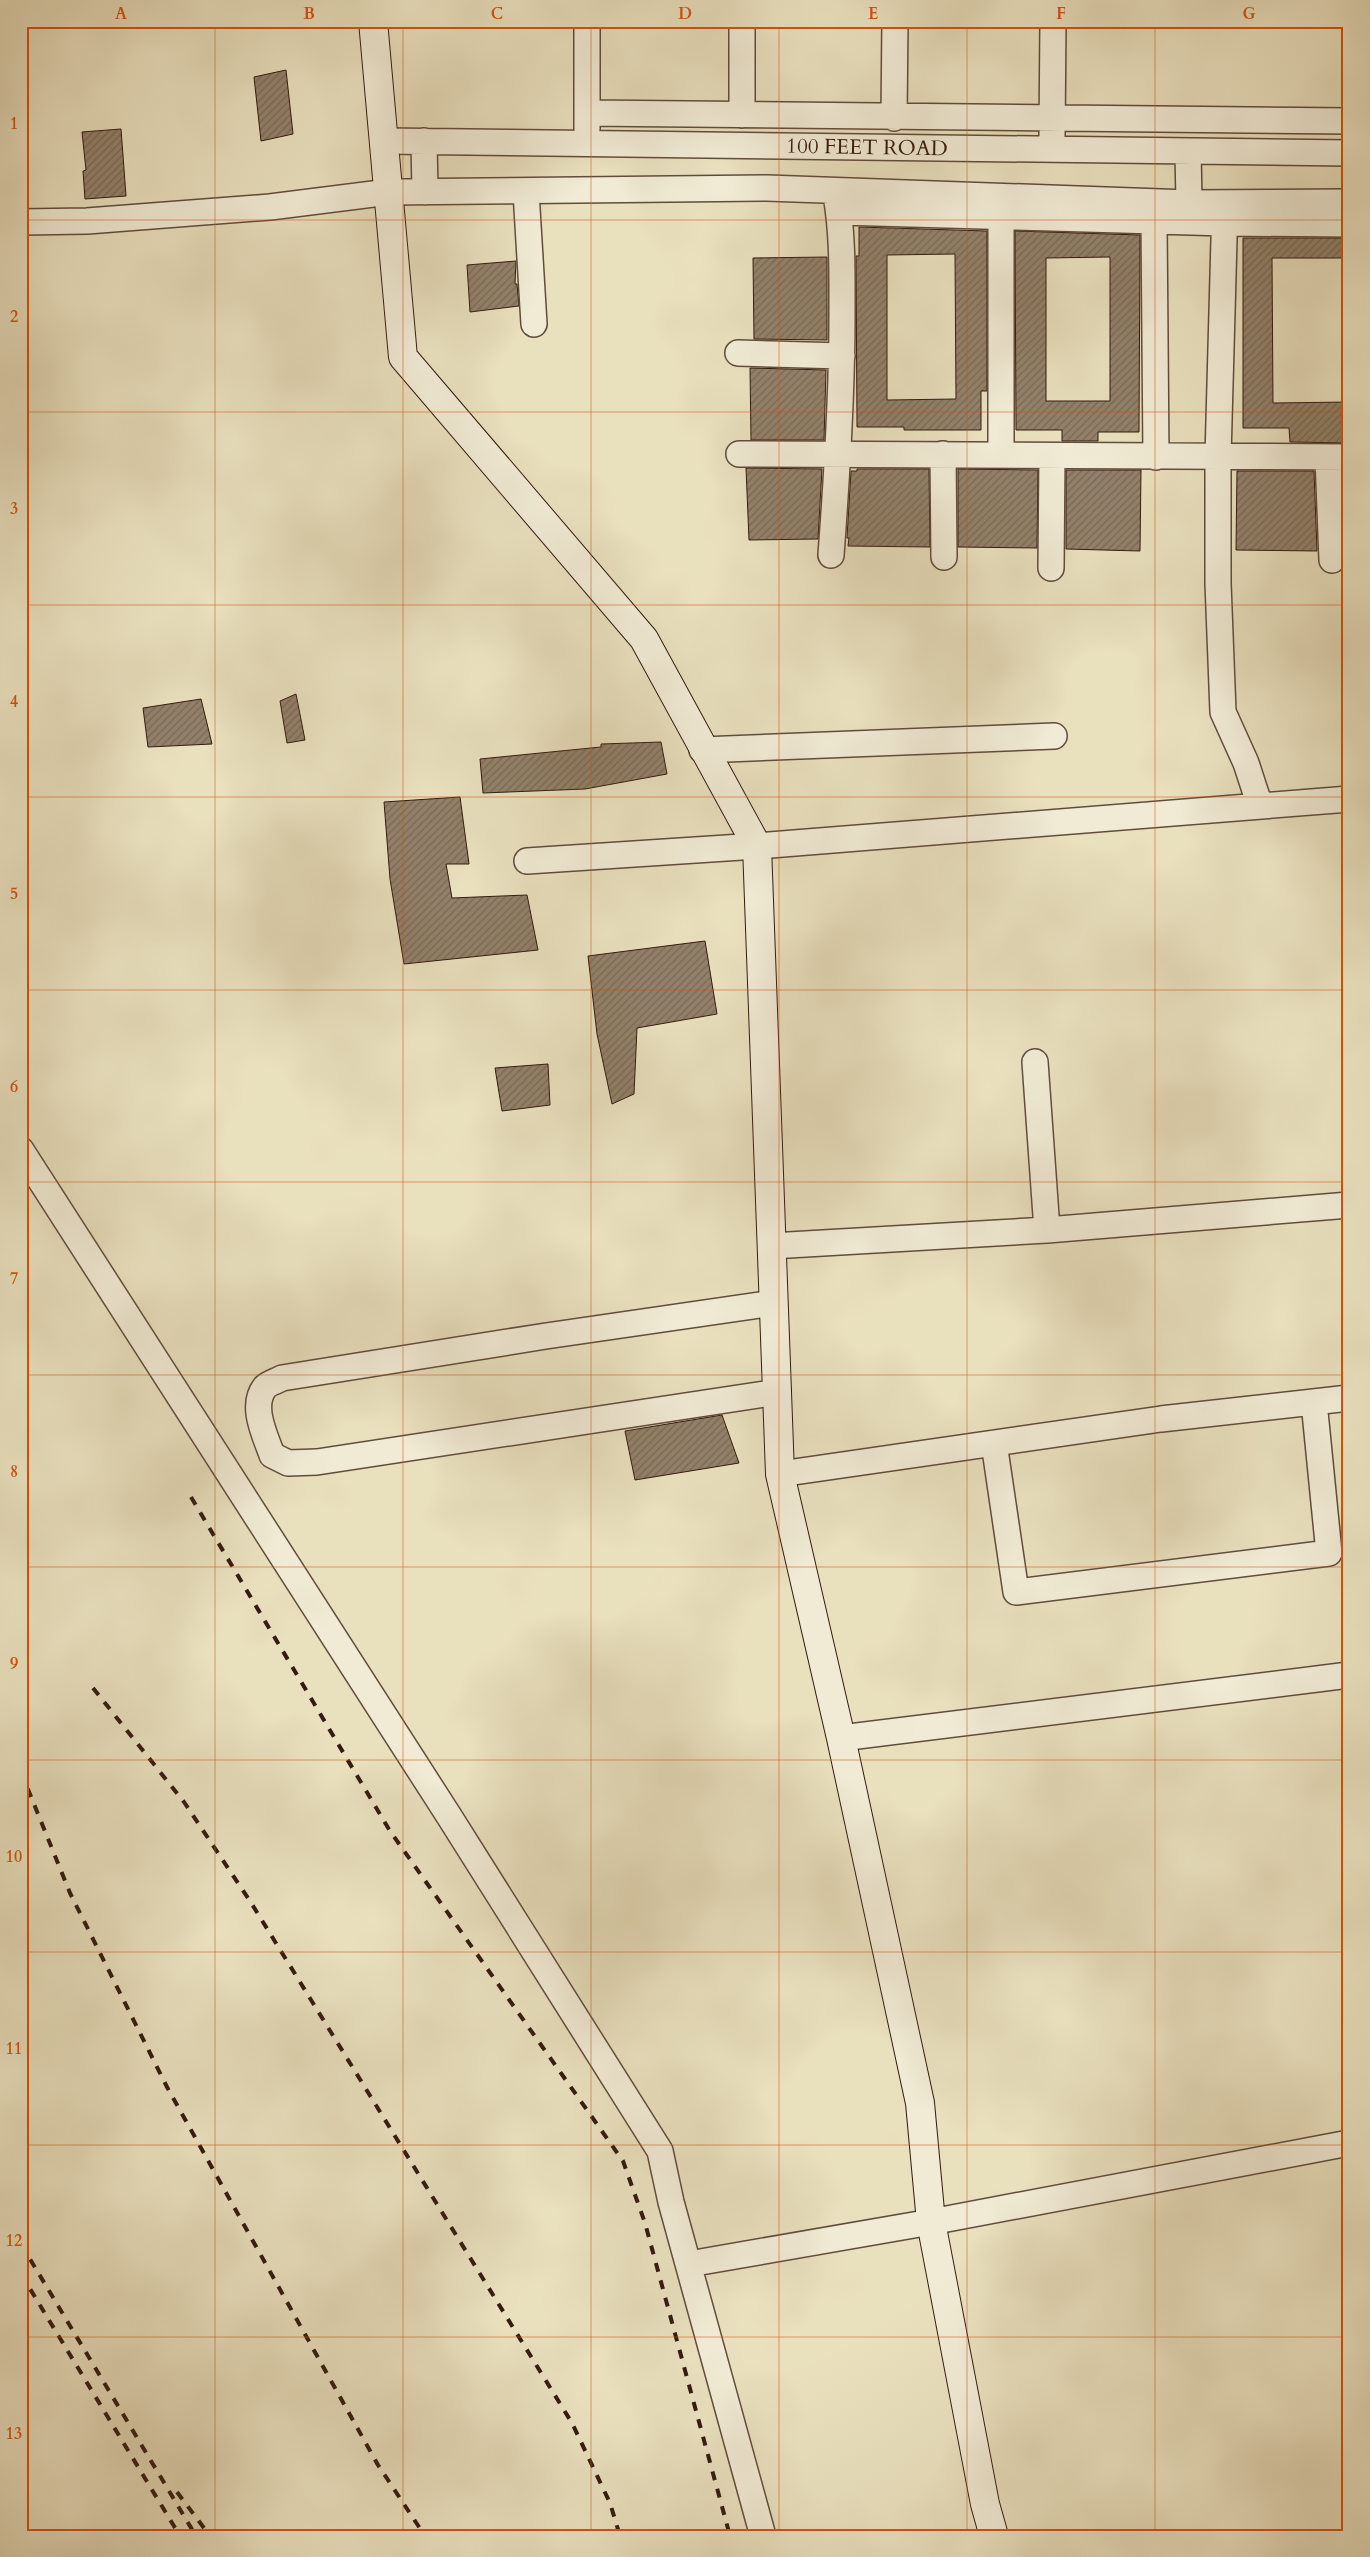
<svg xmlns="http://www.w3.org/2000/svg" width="1370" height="2557" viewBox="0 0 1370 2557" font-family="Cardo,serif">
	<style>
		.building { fill: url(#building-hatch); stroke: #341a10; fill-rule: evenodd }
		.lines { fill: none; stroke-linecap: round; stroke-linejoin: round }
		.street-casing { stroke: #614c3c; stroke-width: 28 }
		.secondary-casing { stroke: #341a10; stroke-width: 30 }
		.street { stroke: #f1ebd5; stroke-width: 25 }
		.secondary { stroke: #f1ebd5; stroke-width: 28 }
		.rail { stroke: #341a10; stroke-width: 4; stroke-dasharray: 9 9; stroke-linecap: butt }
		.grid { fill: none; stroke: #d6530c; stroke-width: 1; stroke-opacity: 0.55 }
		.labels { text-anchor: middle; stroke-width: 4; stroke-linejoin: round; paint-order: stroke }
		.street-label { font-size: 21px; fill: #341a10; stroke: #f1ebd5 }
		.neatline { fill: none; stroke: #d6530c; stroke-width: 2 }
		.grid-label { font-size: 16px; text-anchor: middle; font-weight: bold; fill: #d6530c }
	</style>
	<defs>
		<pattern id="building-hatch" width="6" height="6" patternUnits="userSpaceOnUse" patternTransform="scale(1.25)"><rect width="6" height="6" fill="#92816a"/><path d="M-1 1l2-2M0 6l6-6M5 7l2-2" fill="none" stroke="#786956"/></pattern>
	</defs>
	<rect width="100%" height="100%" fill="#e9e0be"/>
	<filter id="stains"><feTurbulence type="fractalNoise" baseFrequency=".004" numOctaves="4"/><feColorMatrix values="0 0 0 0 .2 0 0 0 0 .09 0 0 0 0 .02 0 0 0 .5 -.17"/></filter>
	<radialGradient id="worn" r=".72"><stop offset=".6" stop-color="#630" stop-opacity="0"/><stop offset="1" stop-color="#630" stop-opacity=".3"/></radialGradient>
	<path class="building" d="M 286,70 L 293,134 L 261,141 L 254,77 Z
		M 121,129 L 126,196 L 85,199 L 83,171 L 86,170 L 82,132 Z
		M 859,227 L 987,231 L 987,391 L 981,391 L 981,430 L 904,430 L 904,427 L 857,427 L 856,256 L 859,256 ZM 955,254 L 956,399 L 887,400 L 887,255 Z
		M 1015,231 L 1140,235 L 1139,432 L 1098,432 L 1098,441 L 1062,441 L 1062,430 L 1016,430 ZM 1110,257 L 1110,401 L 1046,401 L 1046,258 Z
		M 1243,238 L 1349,238 L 1349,258 L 1272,258 L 1273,403 L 1349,402 L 1349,443 L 1290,442 L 1289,428 L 1243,428 Z
		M 827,257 L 827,340 L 754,339 L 753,258 Z
		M 516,261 L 515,284 L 517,284 L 519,306 L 470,312 L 467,265 Z
		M 750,368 L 826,370 L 824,440 L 751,440 Z
		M 746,468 L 822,469 L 818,539 L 749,540 Z
		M 857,469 L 929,469 L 930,547 L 848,546 L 849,538 L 847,538 L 851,471 L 857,471 Z
		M 958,469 L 1038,470 L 1037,548 L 958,547 Z
		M 1066,470 L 1141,470 L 1140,551 L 1066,549 Z
		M 1237,471 L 1314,471 L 1317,551 L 1236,550 Z
		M 1343,471 L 1349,471 L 1349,550 L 1346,550 Z
		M 296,694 L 305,740 L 287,743 L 280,701 Z
		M 201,699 L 212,744 L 148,747 L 143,708 Z
		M 661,742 L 667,774 L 585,789 L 483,793 L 480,759 L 601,747 L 601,744 Z
		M 460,797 L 469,864 L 446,864 L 452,898 L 527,895 L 538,950 L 404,964 L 390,879 L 384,802 Z
		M 705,941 L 717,1014 L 637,1028 L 634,1094 L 612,1104 L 597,1034 L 588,956 Z
		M 548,1064 L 550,1105 L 502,1111 L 495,1068 Z
		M 722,1415 L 739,1463 L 635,1480 L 625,1431 Z"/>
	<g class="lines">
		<defs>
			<path id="street" d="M 587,113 L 1349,121
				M 742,115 L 742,21
				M 894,118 L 895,21
				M 587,129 L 587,21
				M 1052,136 L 1053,21
				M 384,141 L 1349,153
				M 424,141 L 425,192
				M 1188,151 L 1189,203
				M 526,192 L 534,324
				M 1225,203 L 1218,457 L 1218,583 L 1223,712 L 1246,763 L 1260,806
				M 1149,206 L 1154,221 L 1156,457
				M 839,212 L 1225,223 L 1349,224
				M 21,222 L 87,221 L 270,207 L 389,192 L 767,188 L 1189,203 L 1349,202
				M 738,353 L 842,356
				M 739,454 L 1349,457
				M 943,454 L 944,557
				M 1001,455 L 1001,200
				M 1328,458 L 1332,560
				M 831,555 C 837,475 842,396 842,316 C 842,276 843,235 836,195
				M 1051,568 L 1052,456
				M 702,750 L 1054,736
				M 527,861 L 757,846 L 1349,799
				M 1035,1062 L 1047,1230
				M 21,1150 L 449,1816 L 660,2151 L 671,2202 L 763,2536
				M 771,1246 L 1047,1230 L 1349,1205
				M 774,1303 L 546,1336 L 282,1378 C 277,1381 269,1383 265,1387 C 250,1406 265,1435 272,1455 L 288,1463 L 317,1462 L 778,1392
				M 994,1443 L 1016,1592 L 1329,1553 L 1314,1402
				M 780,1474 L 1161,1419 L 1349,1398
				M 841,1738 L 1349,1675
				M 689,2264 L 931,2222 L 1349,2143"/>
			<path id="secondary" d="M 373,21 L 403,357 L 644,639 L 757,846 L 780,1474 L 841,1738 L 920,2103 L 931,2222 L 985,2504 L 994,2536"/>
		</defs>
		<use href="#street" class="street-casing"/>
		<use href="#secondary" class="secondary-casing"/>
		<use href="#street" class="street"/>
		<use href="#secondary" class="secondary"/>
		<path class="rail" d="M 191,1497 L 390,1831 L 623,2161 L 645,2223 L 730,2536
			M 93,1688 L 184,1802 L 250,1901 L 572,2423 L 610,2503 L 620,2536
			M 21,1772 L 70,1893 L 167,2087 L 378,2465 L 425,2536
			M 21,2244 L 196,2536
			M 21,2274 L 180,2536
			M 177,2492 L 210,2536"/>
	</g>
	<path class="grid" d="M 215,21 L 215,2536M 403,21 L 403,2536M 591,21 L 591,2536M 779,21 L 779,2536M 967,21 L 967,2536M 1155,21 L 1155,2536M 21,220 L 1349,220M 21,412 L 1349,412M 21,605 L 1349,605M 21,797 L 1349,797M 21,990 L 1349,990M 21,1182 L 1349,1182M 21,1375 L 1349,1375M 21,1567 L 1349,1567M 21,1760 L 1349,1760M 21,1952 L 1349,1952M 21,2145 L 1349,2145M 21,2337 L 1349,2337"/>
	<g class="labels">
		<g class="street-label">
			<text transform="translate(867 147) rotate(1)" y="7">100 FEET ROAD</text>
		</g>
	</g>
	<rect width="1370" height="2557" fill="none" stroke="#e9e0be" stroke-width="55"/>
	<rect x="28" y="28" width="1314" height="2502" class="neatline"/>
	<g class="grid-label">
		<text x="121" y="19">A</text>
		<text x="309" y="19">B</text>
		<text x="497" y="19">C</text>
		<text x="685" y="19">D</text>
		<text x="873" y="19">E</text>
		<text x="1061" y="19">F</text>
		<text x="1249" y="19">G</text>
		<text x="14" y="129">1</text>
		<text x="14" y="322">2</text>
		<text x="14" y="514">3</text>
		<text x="14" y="707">4</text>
		<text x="14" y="899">5</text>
		<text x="14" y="1092">6</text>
		<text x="14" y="1284">7</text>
		<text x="14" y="1477">8</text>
		<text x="14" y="1669">9</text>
		<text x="14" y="1862">10</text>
		<text x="14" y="2054">11</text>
		<text x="14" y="2246">12</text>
		<text x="14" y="2439">13</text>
	</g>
	<rect width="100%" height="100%" filter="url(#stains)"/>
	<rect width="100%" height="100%" fill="url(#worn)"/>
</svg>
